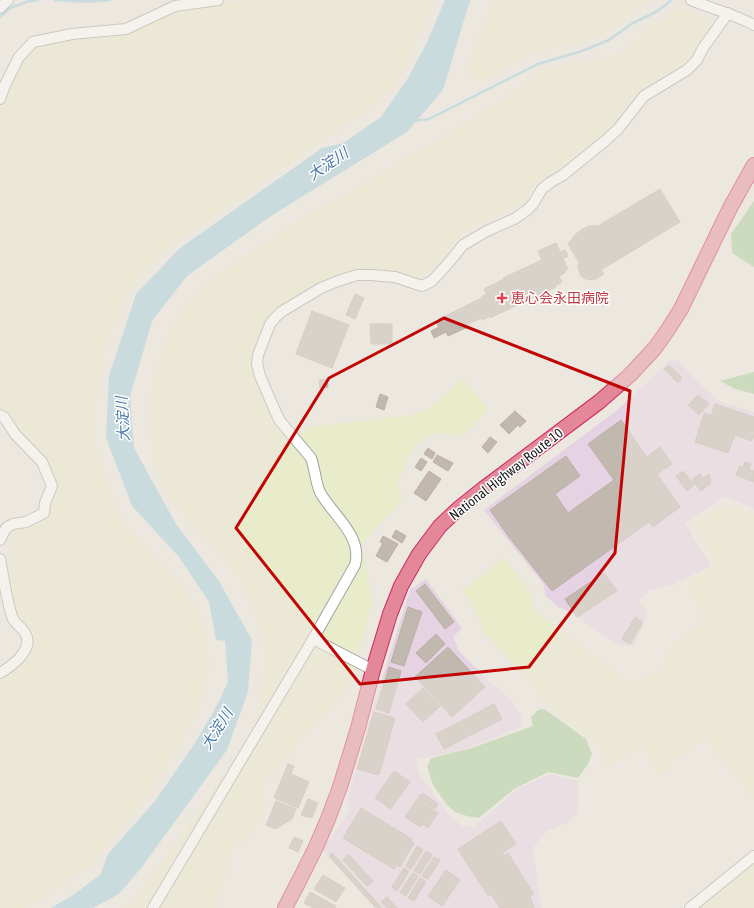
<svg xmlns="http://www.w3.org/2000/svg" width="754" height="908" viewBox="0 0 754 908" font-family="'Asap Condensed','Noto Sans JP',sans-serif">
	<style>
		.industrial { fill: #e5d2e2 }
		.farmland { fill: #e9eccb }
		.forest { fill: #a5cb95 }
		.water { fill: #a1cdda }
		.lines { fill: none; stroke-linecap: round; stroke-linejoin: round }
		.stream { stroke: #a1cdda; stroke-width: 2.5 }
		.building { fill: #c1b8b0; stroke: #beafa3 }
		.minor-casing { stroke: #a2a2a2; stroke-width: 12 }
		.highway-casing { stroke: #d12661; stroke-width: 16 }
		.minor { stroke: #fff; stroke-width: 10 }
		.highway { stroke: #e48899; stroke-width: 14 }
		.marked { fill: none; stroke: #c20404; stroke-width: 3; stroke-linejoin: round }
		.health-dot { fill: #e0444e; stroke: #fff; stroke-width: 1.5 }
		.labels { text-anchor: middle; stroke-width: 3; stroke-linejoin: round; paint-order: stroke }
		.health-label { font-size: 14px; fill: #be3a42; stroke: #fff; text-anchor: start }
		.street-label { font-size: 14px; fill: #1b1b1b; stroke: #fff }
		.water-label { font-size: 15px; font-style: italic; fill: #4a79a7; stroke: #fff }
	</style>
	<rect width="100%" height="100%" fill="#ece8e0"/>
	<path class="industrial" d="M 677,360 L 707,391 L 723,403 L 754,412 L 754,509 L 725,496 L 685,523 L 711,566 L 671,585 L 658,589 L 651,589 L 638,602 L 647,611 L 647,615 L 634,647 L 619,645 L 568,611 L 558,607 L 545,595 L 544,585 L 484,510 L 613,413 L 624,404 L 669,361 Z
		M 426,579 L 462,628 L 453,637 L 459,651 L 489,681 L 506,695 L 521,715 L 523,726 L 459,752 L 416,759 L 418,772 L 448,814 L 462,826 L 475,826 L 517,789 L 549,774 L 578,781 L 578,814 L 567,823 L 545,832 L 533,848 L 541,908 L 375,908 L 322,850 L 349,811 L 347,801 L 372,711 L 410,590 Z"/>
	<path class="farmland" d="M 239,0 L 435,0 L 403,71 L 393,88 L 379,101 L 240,199 L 171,244 L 149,266 L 126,296 L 114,326 L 104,355 L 96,403 L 96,449 L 109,490 L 123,522 L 183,587 L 197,609 L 207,635 L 210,665 L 202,698 L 192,724 L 145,800 L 115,834 L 95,863 L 25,908 L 0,908 L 0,680 L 7,676 L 22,665 L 33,651 L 35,641 L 32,632 L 22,624 L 16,617 L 10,573 L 13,532 L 21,521 L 48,509 L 54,500 L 57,489 L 54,478 L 45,461 L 7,416 L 0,409 L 0,109 L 22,56 L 34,44 L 98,36 L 122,34 L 134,31 L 178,9 L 216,5 Z
		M 495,0 L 653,0 L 639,6 L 624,19 L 615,28 L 606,35 L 550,49 L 532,54 L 493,76 L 480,81 L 473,77 L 466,67 Z
		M 683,7 L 713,22 L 686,61 L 648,84 L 636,94 L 606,132 L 552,172 L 537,183 L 522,204 L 460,236 L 441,260 L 422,276 L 412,277 L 392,271 L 368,270 L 330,278 L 273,312 L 264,324 L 252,359 L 253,373 L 264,400 L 280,428 L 292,441 L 308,427 L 413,415 L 430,408 L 463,378 L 488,409 L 466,434 L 458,437 L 440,432 L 422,439 L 409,454 L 397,485 L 403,499 L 362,544 L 369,582 L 372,604 L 350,684 L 342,694 L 331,710 L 313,726 L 289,755 L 274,768 L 266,781 L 261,794 L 266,807 L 249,839 L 234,845 L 227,857 L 227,874 L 219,897 L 218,908 L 122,908 L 136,898 L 161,864 L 238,756 L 256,721 L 261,687 L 265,656 L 262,639 L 256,616 L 245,589 L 236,573 L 220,554 L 174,503 L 164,490 L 160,482 L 157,472 L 150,432 L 151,395 L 159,362 L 168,334 L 183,310 L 215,277 L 299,220 L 381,174 L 461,126 L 498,103 L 542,72 L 559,67 L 608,57 L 624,52 L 636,42 L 648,28 Z
		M 732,507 L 754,514 L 754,800 L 707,738 L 671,762 L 667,770 L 658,774 L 643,746 L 604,768 L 605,751 L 594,740 L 572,727 L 557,716 L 551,709 L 533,685 L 485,633 L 471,602 L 462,590 L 504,558 L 530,592 L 533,606 L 537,612 L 546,620 L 631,683 L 658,673 L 663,668 L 672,644 L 707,619 L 687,587 L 689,581 L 709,569 L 715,561 L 712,552 L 701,539 L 699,531 L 698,521 L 720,508 Z
		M 754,861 L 754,908 L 695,908 Z"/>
	<path class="forest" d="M 754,201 L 754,267 L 732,253 L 731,234 Z
		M 754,372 L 754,394 L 735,389 L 720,381 Z
		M 544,709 L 553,715 L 586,739 L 592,754 L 588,764 L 578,778 L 548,772 L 514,789 L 479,818 L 467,816 L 455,812 L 447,805 L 433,785 L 427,767 L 431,758 L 469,749 L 533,726 L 531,717 L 538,710 Z"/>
	<path class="water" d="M 445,0 L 471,0 L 467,10 L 443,90 L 407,132 L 274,214 L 187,276 L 152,321 L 130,397 L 134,448 L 176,524 L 219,581 L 252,640 L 248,692 L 227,750 L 142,867 L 119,894 L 93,908 L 51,908 L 73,895 L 100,875 L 108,854 L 155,801 L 195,743 L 215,709 L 228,682 L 225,641 L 216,640 L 209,602 L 179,557 L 132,506 L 106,438 L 109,376 L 136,294 L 180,248 L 322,148 L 343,143 L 381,117 L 408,78 L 427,42 Z"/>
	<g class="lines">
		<path class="stream" d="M 55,0 C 73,1 92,3 110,0
			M 0,17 L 10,8 L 29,1 L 38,0
			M 415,121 L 429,119 L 538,64 L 582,51 L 609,40 L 633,23 L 654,13 L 666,5 L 671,0"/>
	</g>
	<path class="building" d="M 660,189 L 680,222 L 601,270 L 604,274 L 594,280 L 586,279 L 582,277 L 580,274 L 578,268 L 578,265 L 580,264 L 568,244 L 575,235 L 581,230 L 589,226 L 598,226 Z
		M 556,243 L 560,252 L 565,250 L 568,256 L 563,259 L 568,269 L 564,271 L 565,273 L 559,276 L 562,282 L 555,286 L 556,287 L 490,318 L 490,316 L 482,320 L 481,318 L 467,325 L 468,327 L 448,336 L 446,332 L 434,338 L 431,331 L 439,327 L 436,322 L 439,320 L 439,319 L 482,298 L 481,297 L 487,294 L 484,289 L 504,279 L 503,278 L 542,260 L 538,251 Z
		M 355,294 L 364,298 L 355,319 L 346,315 Z
		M 312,311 L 349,325 L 332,368 L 296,354 Z
		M 370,324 L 392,324 L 392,344 L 371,344 Z
		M 669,365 L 682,378 L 678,383 L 664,369 Z
		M 327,379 L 328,387 L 320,388 L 319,380 Z
		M 380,394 L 388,397 L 384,410 L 376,407 Z
		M 698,395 L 709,404 L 699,415 L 688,405 Z
		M 715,404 L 754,417 L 754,435 L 752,441 L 735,435 L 728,453 L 695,442 L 704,413 L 711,415 Z
		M 515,411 L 526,421 L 520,427 L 518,425 L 509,434 L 500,425 Z
		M 621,420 L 647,457 L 660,447 L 672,464 L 657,474 L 680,507 L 653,527 L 649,522 L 552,591 L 509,537 L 490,510 L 566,456 L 580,476 L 555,494 L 568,513 L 614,480 L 588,444 Z
		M 490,437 L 497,442 L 488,453 L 482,447 Z
		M 428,448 L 435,453 L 432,459 L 424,454 Z
		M 437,455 L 453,463 L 448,471 L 433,462 Z
		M 421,458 L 427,462 L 421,471 L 415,467 Z
		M 745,462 L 751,464 L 749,469 L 754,471 L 754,482 L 736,475 L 740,466 L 743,467 Z
		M 429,471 L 441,479 L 426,501 L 414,493 Z
		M 683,471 L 694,485 L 687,491 L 676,476 Z
		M 700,474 L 703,478 L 709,474 L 711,483 L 701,491 L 692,480 Z
		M 396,530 L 406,536 L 402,543 L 392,537 Z
		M 383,536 L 398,544 L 387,562 L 376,556 L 383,543 L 380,542 Z
		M 604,573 L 617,591 L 577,617 L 565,599 Z
		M 425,584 L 454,622 L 445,629 L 416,591 Z
		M 408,607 L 422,612 L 404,666 L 391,662 Z
		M 635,617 L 643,622 L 630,644 L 622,639 Z
		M 436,634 L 445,644 L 426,663 L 416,653 Z
		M 448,647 L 485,687 L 452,717 L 415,677 Z
		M 389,667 L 401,671 L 389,713 L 376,709 Z
		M 423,688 L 440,706 L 423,722 L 406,704 Z
		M 494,704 L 502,719 L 444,749 L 436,734 Z
		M 374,712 L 395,718 L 379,775 L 357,769 Z
		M 288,764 L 294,766 L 291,774 L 309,782 L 298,808 L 274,798 Z
		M 394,771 L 410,782 L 391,809 L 375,798 Z
		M 422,793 L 438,804 L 435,809 L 418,798 Z
		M 308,799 L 318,803 L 312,818 L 307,816 L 307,817 L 301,815 Z
		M 417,799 L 438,813 L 428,828 L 423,824 L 420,827 L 405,817 Z
		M 276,801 L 296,809 L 292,819 L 276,829 L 266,825 Z
		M 361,808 L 412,839 L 411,841 L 414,843 L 400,867 L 397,865 L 394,869 L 343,838 Z
		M 501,821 L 516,844 L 502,853 L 504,855 L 508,853 L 534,894 L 530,896 L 534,908 L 500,908 L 491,894 L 488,896 L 458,849 Z
		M 294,837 L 303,841 L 298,852 L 289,848 Z
		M 417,846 L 423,850 L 411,869 L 406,866 Z
		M 426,851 L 432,855 L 420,874 L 414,871 Z
		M 332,853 L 382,908 L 376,908 L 329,856 Z
		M 348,854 L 373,881 L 367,886 L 343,860 Z
		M 434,857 L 440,860 L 428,879 L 422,876 Z
		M 404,868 L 409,871 L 397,891 L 392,887 Z
		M 446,870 L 460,880 L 442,906 L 428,896 Z
		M 413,873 L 418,876 L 406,896 L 400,892 Z
		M 323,875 L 345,888 L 336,902 L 314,889 Z
		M 420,878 L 426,882 L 414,901 L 408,898 Z
		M 310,892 L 336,906 L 335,908 L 313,908 L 304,903 Z
		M 387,897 L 397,908 L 387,908 L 381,902 Z"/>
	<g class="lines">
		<defs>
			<path id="minor" d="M 691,0 C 712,9 734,14 754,25
				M 0,8 L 8,0
				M 0,99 L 5,85 L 19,57 L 33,42 L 72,34 L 126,29 L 175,6 L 218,0
				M 0,415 L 4,417 L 15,434 L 42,462 L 52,486 L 45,503 L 44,513 L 26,522 L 13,524 L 6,528 L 0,540
				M 0,559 C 4,579 6,600 13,619 C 16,624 22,628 25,633 C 35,649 12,666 0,673
				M 313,639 L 373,670
				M 153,908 L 313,639 L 355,565 C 363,537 334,516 321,494 C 316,487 315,468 311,458 L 280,421 L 276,413 L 260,376 L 257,364 L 258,355 L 270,324 L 275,318 L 281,312 L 321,288 L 338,281 L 357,275 L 371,275 L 395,277 L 422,286 L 432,281 L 451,260 L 463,245 L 487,231 L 514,219 L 526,211 L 533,204 L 542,189 L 551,182 L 563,175 L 605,141 L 618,129 L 644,96 L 687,70 L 697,60 L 703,48 L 728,13
				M 690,908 L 754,856"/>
			<path id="highway" d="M 285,908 L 300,879 L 316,847 L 328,819 L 340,787 L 358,728 L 373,670 L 390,614 L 401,586 L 419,554 L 440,526 L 458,509 L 483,489 L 599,402 L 630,375 L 655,348 L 667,331 L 681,309 L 730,208 L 754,165"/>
		</defs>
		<use href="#minor" class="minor-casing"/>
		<use href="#highway" class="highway-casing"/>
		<use href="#minor" class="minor"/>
		<use href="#highway" class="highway"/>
	</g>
	<path d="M0 0H754V908H0ZM 444,318 L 630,391 L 615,553 L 529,667 L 360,684 L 236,528 L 329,378 Z" fill="#ece8e0" fill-opacity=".55" fill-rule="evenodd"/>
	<path class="marked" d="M 444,318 L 630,391 L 615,553 L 529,667 L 360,684 L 236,528 L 329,378 Z"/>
	<path class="health-dot" d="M500 292h4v4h4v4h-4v4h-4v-4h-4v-4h4z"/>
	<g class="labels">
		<g class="health-label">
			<text x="511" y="303">恵心会永田病院</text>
		</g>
		<g class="street-label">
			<text transform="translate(506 474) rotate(-38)" y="5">National Highway Route 10</text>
		</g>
		<g class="water-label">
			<text transform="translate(328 164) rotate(-34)" y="5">大淀川</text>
			<text transform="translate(123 419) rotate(-93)" y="5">大淀川</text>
			<text transform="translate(217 729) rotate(-58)" y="5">大淀川</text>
		</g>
	</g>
</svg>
